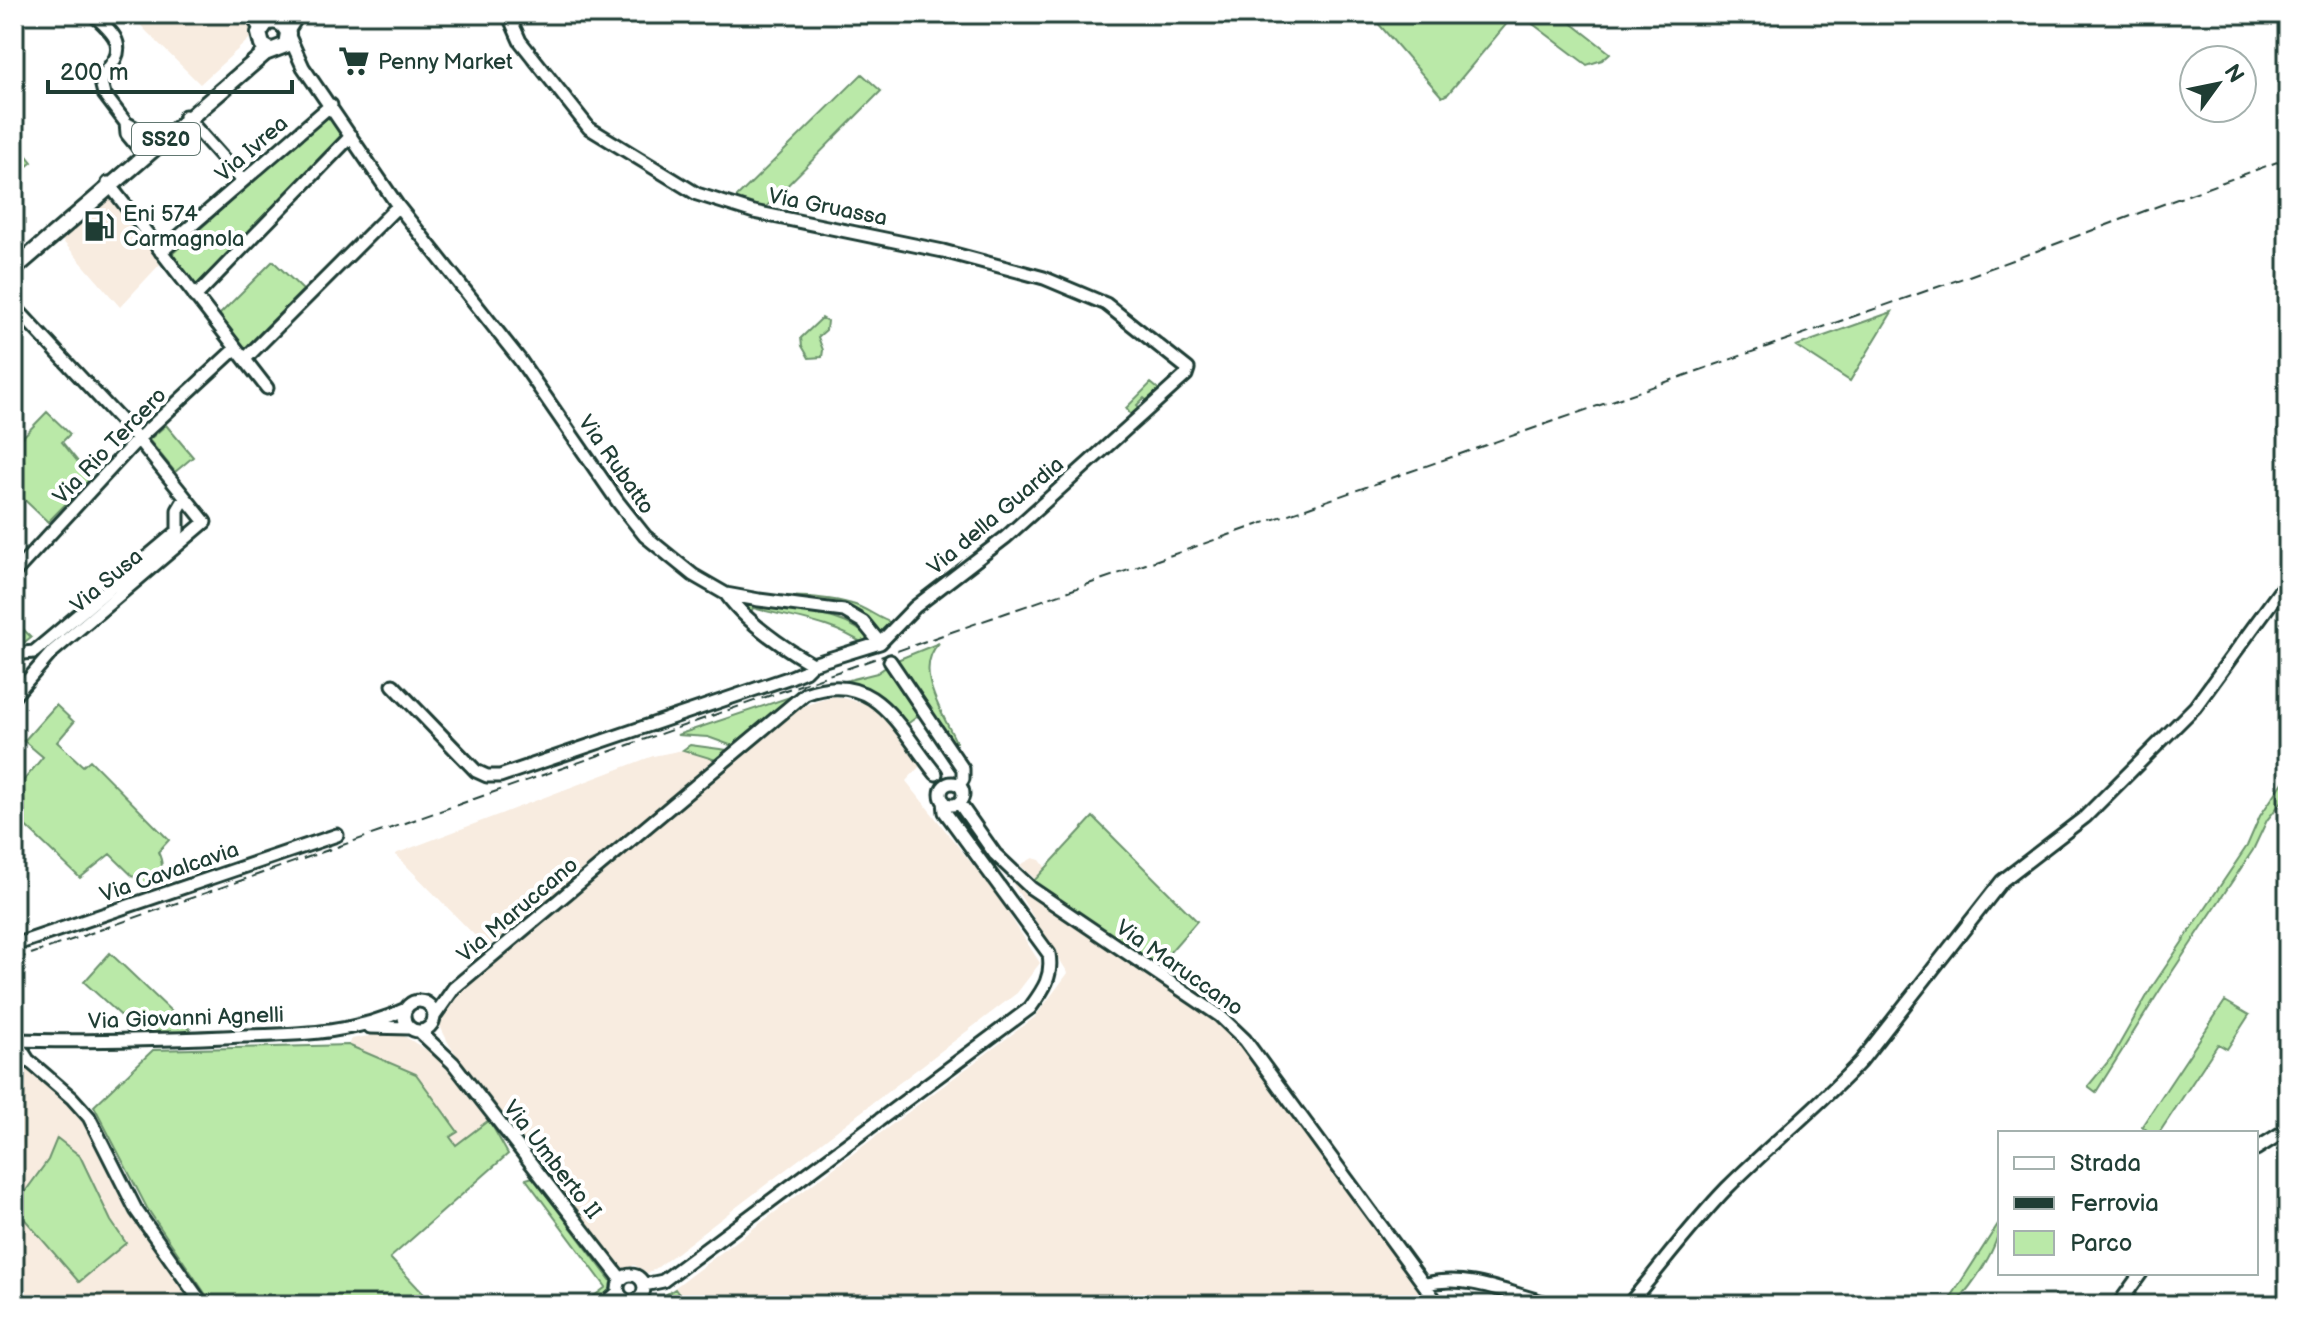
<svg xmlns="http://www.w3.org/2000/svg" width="2302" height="1319" viewBox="0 0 2302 1319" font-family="'Balsamiq Sans',sans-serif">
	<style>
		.built { fill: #f8ece0 }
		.green { fill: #bae9a8; stroke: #6c936e; stroke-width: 2 }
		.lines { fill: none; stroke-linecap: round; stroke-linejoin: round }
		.minor-casing { stroke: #1f3d34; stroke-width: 17 }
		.major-casing { stroke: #1f3d34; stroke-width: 20 }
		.minor { stroke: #fff; stroke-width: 11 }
		.major { stroke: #fff; stroke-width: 14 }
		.rail { stroke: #1f3d34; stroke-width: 2; stroke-dasharray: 12 6; stroke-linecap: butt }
		.labels { text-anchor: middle; stroke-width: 8; stroke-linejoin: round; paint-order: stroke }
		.shield { fill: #fff; stroke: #627771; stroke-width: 2 }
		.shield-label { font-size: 20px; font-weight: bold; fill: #1f3d34 }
		.poi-label { font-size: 22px; fill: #1f3d34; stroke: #fff; text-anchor: start }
		.street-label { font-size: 22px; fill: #1f3d34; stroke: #fff }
	</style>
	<rect width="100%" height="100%" fill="#fff"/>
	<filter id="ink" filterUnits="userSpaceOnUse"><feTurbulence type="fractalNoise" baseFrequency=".0125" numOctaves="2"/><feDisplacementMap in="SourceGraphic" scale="16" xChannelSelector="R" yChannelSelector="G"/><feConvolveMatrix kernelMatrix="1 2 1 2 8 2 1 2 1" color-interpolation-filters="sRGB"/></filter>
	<g filter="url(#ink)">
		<path class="built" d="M 136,14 L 246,14 L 258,31 L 200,84 L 147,32 L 133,17 Z
			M 110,194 L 162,262 L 120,307 L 60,238 Z
			M 834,696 L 869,704 L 886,721 L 920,766 L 906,781 L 996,894 L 1040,963 L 1017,993 L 658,1267 L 648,1273 L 634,1265 L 622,1270 L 450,1046 L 440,1026 L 442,1009 L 453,995 L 502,953 L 800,707 Z
			M 683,750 L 716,760 L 487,948 L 395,854 L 653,756 Z
			M 1033,858 L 1040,860 L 1046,868 L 1035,879 L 1020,865 Z
			M 1011,881 L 1228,1029 L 1248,1052 L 1433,1305 L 658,1305 L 662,1297 L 1035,1017 L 1068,973 Z
			M 381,1034 L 404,1036 L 433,1054 L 454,1073 L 489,1120 L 456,1145 L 450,1137 L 458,1132 L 416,1074 L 348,1045 L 351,1039 Z
			M 20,1062 L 70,1100 L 95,1134 L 134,1212 L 202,1305 L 14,1305 L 14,1071 Z"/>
		<path class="green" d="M 1370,14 L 1560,14 L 1610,53 L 1602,60 L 1587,65 L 1525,18 L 1513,16 L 1448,94 L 1442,97 Z
			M 862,74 L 881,91 L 762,211 L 731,203 Z
			M 328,114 L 345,138 L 196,286 L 171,255 Z
			M 23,151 L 32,162 L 14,177 L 14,158 Z
			M 273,261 L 303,290 L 244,349 L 218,316 Z
			M 1892,312 L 1850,381 L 1796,346 Z
			M 822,318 L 827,321 L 826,330 L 818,337 L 823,350 L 822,357 L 809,358 L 802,346 L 801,338 Z
			M 1151,383 L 1163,393 L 1151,404 L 1144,398 L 1137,405 L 1142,411 L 1133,418 L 1126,408 Z
			M 47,412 L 70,434 L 62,442 L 91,478 L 48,522 L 14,490 L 14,446 Z
			M 166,425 L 193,457 L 175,472 L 149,440 Z
			M 781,596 C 805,597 829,597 852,604 C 867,608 878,619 893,623 L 881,637 L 873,625 L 859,614 L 778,599 Z
			M 747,603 C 788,615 841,607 872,641 L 865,645 C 833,622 791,618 753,608 L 751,612 L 766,625 L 763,625 L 744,607 Z
			M 14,620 L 31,637 L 21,645 L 14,646 Z
			M 939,643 C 912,670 944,715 956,742 L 953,745 L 897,660 Z
			M 886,667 L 918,716 L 906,725 C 884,700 875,688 841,682 L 877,673 Z
			M 793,696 L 733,746 L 708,737 L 677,735 Z
			M 56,705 L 74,722 L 57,742 L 83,766 L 90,760 L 169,840 L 158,852 C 167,870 159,877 146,889 L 110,854 L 80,878 L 14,815 L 14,792 L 43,757 L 24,741 Z
			M 690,745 L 727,750 L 716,760 L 683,750 Z
			M 2288,775 L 2288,794 L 2267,820 L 2253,850 L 2160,990 L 2096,1092 L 2088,1086 L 2112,1057 L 2152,987 L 2247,846 L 2260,816 Z
			M 1093,817 L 1197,921 L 1157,967 L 1032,883 Z
			M 110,953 L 194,1033 L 139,1032 L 84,982 Z
			M 2225,1001 L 2249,1015 L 2227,1049 L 2218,1044 L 2159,1133 L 2150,1133 L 2142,1126 Z
			M 348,1045 L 416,1074 L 458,1132 L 450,1137 L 456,1145 L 489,1120 L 508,1154 L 390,1258 L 434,1305 L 213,1305 L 147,1208 L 94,1106 L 153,1050 Z
			M 57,1138 L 80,1156 L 111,1221 L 126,1243 L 79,1282 L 14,1207 L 48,1160 Z
			M 533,1177 L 611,1281 L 610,1294 L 597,1305 L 582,1305 L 606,1287 L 526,1179 Z
			M 2000,1221 C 2000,1247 1972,1286 1954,1305 L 1946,1305 Z
			M 675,1289 L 687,1305 L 658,1305 L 662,1297 Z"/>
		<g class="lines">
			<defs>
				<path id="minor" d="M 93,14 C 105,26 125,40 115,59 C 110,67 104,73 101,82 L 104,94 L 126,123
					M 250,14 L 261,30
					M 508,14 L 520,41 L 589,128 L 697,194 L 754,212 L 943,251 L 1044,278 L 1106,304 L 1188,369 L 1186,375 L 1006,537 L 915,607 L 880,643 L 812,664 C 781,646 747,623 726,594
					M 289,36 L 303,67 L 398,206 L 520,360 L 618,502 L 645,536 L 693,575 L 726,594 L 759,600 L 844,611 L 863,622 L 876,638
					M 185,116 L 243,181
					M 146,157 L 127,134 L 126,123 L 133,127 L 153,151
					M 108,183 L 267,388
					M 161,252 L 331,105
					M 195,297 L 351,136
					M 14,306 L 138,439 L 205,522 L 52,652 L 14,696
					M 245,359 L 398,206
					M 14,573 L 138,439 L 236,348
					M 14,654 L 34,652 L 178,531 L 178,510 L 185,498
					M 890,661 L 963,769 L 963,779 L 959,785
					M 393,685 L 476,771 L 487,776 L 500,776 L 791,677 L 805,671 L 812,664
					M941 794a11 11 0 1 1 22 0a11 11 0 1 1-22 0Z
					M 959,803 L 995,854 L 1031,888 L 1220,1016 L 1245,1040 L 1439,1305
					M 14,945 L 337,835
					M404 1016a15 15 0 1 1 30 0a15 15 0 1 1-30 0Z
					M 435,1015 L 454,988 L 805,694 C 875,668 898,727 936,774
					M 370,1027 L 409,1028
					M 420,1032 L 453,1063 L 621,1279
					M 14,1040 C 84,1042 154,1040 224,1037 C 287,1034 348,1037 406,1009
					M 15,1040 L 28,1060 L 72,1098 L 89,1117 L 136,1210 L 203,1305
					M 2256,1149 L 2288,1129
					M618 1288a13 13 0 1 1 26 0a13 13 0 1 1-26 0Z
					M 1426,1284 C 1471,1273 1513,1296 1556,1305
					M 644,1285 L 663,1281 L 1030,1008 C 1043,990 1053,977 1049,954 L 945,812 L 944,801
					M 604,1305 L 618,1292
					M 1628,1305 C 1661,1266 1692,1224 1727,1188 C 1771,1144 1819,1106 1861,1061 L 2002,881 L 2085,817 L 2195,707 L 2282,588 L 2288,585
					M 2118,1305 L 2141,1273"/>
				<path id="major" d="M 287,30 L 297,14
					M 14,269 L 265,53 L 286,45 L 288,33 C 284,23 276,19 266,23 L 259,33 L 262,45 L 270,50"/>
			</defs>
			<use href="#minor" class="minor-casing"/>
			<use href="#major" class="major-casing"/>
			<use href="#minor" class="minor"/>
			<use href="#major" class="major"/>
			<path class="rail" d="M 14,960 L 1969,276 L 2288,158"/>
		</g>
	</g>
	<defs>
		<symbol id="supermarket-bare" viewBox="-9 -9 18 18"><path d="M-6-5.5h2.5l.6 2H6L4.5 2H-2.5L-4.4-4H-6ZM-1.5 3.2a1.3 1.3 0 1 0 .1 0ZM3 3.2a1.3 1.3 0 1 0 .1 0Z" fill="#1f3d34" stroke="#fff" stroke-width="2.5" paint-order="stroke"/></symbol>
		<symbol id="fuel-bare" viewBox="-9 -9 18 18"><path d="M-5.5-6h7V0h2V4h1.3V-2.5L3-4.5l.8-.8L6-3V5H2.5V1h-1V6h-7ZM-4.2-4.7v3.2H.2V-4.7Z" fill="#1f3d34" stroke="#fff" stroke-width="2.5" paint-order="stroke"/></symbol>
	</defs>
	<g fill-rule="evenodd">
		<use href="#supermarket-bare" x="332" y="39" width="44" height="44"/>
		<use href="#fuel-bare" x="77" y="204" width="44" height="44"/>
	</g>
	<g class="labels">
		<rect class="shield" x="132" y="123" width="68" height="32" rx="6"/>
		<g class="shield-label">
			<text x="166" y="146">SS20</text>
		</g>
		<g class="poi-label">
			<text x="378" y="69">Penny Market</text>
			<text x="123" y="221">Eni 574<tspan x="123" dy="25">Carmagnola</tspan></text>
		</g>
		<g class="street-label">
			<text transform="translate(251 148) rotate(-41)" y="8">Via Ivrea</text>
			<text transform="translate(828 206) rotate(11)" y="8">Via Gruassa</text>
			<text transform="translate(109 445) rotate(-46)" y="8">Via Rio Tercero</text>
			<text transform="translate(617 464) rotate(55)" y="8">Via Rubatto</text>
			<text transform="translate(995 515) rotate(-40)" y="8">Via della Guardia</text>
			<text transform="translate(106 580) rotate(-40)" y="8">Via Susa</text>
			<text transform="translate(169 871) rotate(-19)" y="8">Via Cavalcavia</text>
			<text transform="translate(517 909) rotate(-40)" y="8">Via Maruccano</text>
			<text transform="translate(1180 967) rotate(35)" y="8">Via Maruccano</text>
			<text transform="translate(186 1017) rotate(-2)" y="8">Via Giovanni Agnelli</text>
			<text transform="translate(553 1159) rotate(52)" y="8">Via Umberto II</text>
		</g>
	</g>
	<rect width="2302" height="1319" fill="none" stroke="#fff" stroke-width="48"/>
	<rect x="24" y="24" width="2254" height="1271" fill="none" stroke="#1f3d34" stroke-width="3" filter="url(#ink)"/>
	<rect x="1998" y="1131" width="260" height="144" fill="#ffffff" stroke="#a5b1ae" stroke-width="2"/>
	<rect x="2014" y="1157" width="40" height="12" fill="#ffffff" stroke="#a5b1ae" stroke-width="2"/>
	<text x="2070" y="1171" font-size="24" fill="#1f3d34">Strada</text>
	<rect x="2014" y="1197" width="40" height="12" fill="#1f3d34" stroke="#a5b1ae" stroke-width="2"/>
	<text x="2070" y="1211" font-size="24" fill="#1f3d34">Ferrovia</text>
	<rect x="2014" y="1231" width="40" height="24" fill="#bae9a8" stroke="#a5b1ae" stroke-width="2"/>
	<text x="2070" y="1251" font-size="24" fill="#1f3d34">Parco</text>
	<g transform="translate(2218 84) rotate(57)"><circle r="38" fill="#ffffff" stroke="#a5b1ae" stroke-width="2"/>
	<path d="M0-6L14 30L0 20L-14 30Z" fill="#1f3d34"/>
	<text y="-12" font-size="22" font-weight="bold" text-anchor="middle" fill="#1f3d34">N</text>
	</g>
	<path d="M48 80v12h244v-12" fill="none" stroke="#1f3d34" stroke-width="4"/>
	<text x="60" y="80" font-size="24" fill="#1f3d34" stroke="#ffffff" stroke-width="6" paint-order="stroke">200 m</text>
</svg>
